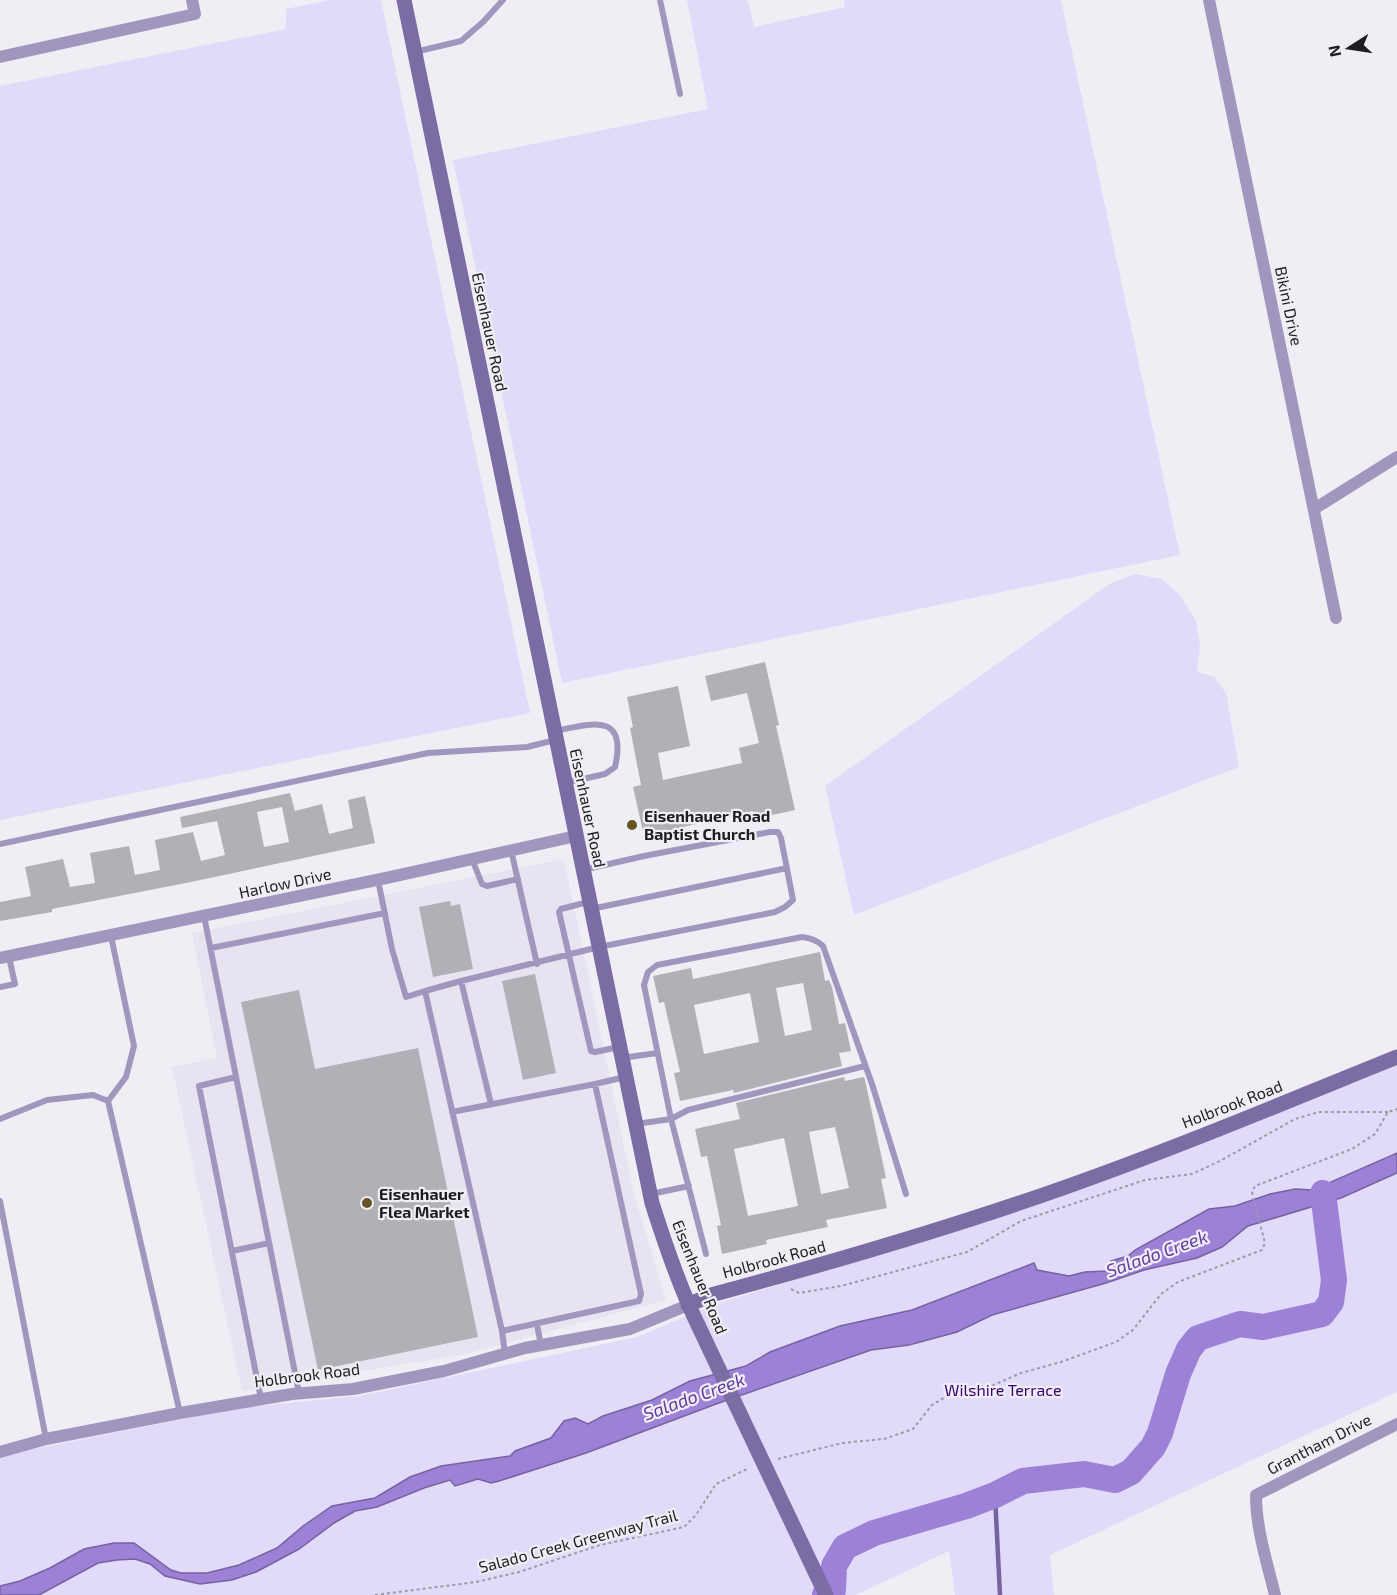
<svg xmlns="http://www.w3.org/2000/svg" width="1397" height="1595" viewBox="0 0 1397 1595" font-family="'Exo 2',sans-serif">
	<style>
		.built { fill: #e7e3f1 }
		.green { fill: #e1daf8 }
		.water { fill: #9c81d7; stroke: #7663a0; stroke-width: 1.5 }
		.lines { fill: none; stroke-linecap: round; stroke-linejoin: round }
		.stream { stroke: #7663a0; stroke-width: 4.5 }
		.river { stroke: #9c81d7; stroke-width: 26 }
		.building { fill: #b1b0b6; fill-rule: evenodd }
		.path { stroke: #9d9ba1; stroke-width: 2; stroke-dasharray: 3 3; stroke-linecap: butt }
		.lane { stroke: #a197be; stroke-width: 6 }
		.street { stroke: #a197be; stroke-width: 12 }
		.secondary { stroke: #7c6ca4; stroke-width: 15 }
		.secondary-bridge { stroke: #7c6ca4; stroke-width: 15 }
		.poi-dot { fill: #685423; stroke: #f0eef5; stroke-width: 2 }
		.labels { text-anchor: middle; stroke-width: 4.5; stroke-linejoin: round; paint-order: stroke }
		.street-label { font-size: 16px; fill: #1e1d20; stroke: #f0eef5 }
		.poi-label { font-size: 16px; font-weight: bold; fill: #1e1d20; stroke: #f0eef5; text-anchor: start }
		.park-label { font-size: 16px; fill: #38006e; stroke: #f0eef5 }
		.water-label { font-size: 18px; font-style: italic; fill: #613aa0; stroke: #f0eef5 }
	</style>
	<rect width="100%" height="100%" fill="#f0eef5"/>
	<path class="built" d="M 564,859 L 634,1194 L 666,1300 L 462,1355 L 242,1391 L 172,1067 L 217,1058 L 192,933 Z"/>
	<path class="green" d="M 329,0 L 381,0 L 530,713 L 0,820 L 0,86 L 286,29 L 286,9 Z
		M 687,0 L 748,0 L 754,27 L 845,7 L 844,0 L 1061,0 L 1180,555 L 562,683 L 453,160 L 708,109 Z
		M 1135,574 L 1162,579 L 1180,595 L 1196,621 L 1200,645 L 1197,672 L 1214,677 L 1226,693 L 1239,767 L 854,915 L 825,786 L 1111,583 Z
		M 1397,1064 L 1397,1392 L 1050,1555 L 1054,1595 L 955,1595 L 949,1551 L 856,1595 L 0,1595 L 0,1458 L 29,1450 L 237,1408 L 360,1396 L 637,1337 L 715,1304 L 876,1255 Z"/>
	<path class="water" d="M 1397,1153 L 1397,1173 L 1341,1198 L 1248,1226 L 1222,1247 L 1197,1258 L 1144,1270 L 1106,1283 L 992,1315 L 957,1332 L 909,1345 L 871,1350 L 716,1404 L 586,1453 L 499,1481 L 491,1483 L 478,1479 L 455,1486 L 450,1480 L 424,1488 L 377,1507 L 355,1511 L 334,1523 L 299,1549 L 256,1572 L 232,1580 L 200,1584 L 165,1576 L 150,1564 L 135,1559 L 117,1560 L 98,1563 L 39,1595 L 0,1595 L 0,1586 L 20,1581 L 50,1568 L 84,1549 L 114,1543 L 134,1543 L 171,1570 L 181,1573 L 207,1573 L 239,1565 L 277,1548 L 303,1526 L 332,1506 L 375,1498 L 410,1477 L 441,1466 L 510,1456 L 515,1451 L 551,1438 L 564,1421 L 575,1418 L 588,1424 L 603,1416 L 652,1400 L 690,1381 L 746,1366 L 770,1352 L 840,1326 L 912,1310 L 1034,1263 L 1037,1270 L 1069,1276 L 1085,1272 L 1106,1271 L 1113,1267 L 1111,1261 L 1128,1256 L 1135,1250 L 1209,1209 L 1235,1206 L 1270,1194 L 1295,1189 L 1313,1190 Z"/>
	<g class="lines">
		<path class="stream" d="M 995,1495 L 1000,1595"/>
		<path class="river" d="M 825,1595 L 833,1590 L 834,1566 L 845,1547 L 874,1533 L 966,1506 L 995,1495 L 1023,1481 L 1084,1474 L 1115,1480 L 1131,1472 L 1153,1447 L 1160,1433 L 1178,1374 L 1189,1349 L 1198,1338 L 1240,1324 L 1263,1327 L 1322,1314 L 1331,1302 L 1334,1280 L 1323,1193"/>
	</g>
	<path class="building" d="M 765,662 L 779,725 L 776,726 L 795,810 L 754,819 L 753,811 L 644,836 L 633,787 L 641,785 L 630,728 L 633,727 L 627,697 L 678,686 L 690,746 L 658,753 L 663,780 L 742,763 L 739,748 L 759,743 L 747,693 L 711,701 L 705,676 Z
		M 290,793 L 295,811 L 322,804 L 329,834 L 353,828 L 348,800 L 365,796 L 375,843 L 186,883 L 52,909 L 52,912 L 0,921 L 0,902 L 31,896 L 25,867 L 63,859 L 70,887 L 95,883 L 90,853 L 129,846 L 135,875 L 160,870 L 155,840 L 193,832 L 201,861 L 225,855 L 217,821 L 182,828 L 180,817 ZM 282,807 L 289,842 L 264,847 L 257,812 Z
		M 450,901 L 451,906 L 460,904 L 473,969 L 433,977 L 419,907 Z
		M 820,952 L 825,981 L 829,980 L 832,987 L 839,1024 L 845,1023 L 851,1051 L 839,1053 L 842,1066 L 734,1093 L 733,1090 L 680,1101 L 674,1073 L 680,1072 L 664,1002 L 659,1003 L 653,976 L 691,968 L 693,979 ZM 803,983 L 812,1030 L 785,1036 L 776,988 ZM 750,993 L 759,1042 L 704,1054 L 694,1005 Z
		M 535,974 L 556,1073 L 523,1080 L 502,981 Z
		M 299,990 L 315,1069 L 418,1048 L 478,1337 L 318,1370 L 241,1002 Z
		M 844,1077 L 845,1081 L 864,1077 L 865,1080 L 886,1178 L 881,1179 L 887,1208 L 826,1220 L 828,1227 L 766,1240 L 767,1244 L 722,1254 L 717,1226 L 721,1225 L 707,1156 L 701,1157 L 695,1129 L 740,1119 L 736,1103 ZM 835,1127 L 849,1188 L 821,1194 L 809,1132 ZM 784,1138 L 798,1206 L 748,1216 L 734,1149 Z"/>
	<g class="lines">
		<path class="path" d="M 791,1289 L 799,1293 L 841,1286 L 967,1252 L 1021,1221 L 1145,1180 L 1192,1174 L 1220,1161 L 1295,1119 L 1319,1112 L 1388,1112
			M 778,1459 L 842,1443 L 884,1439 L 913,1429 L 932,1405 L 952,1393 L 982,1390 L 1021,1373 L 1061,1362 L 1116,1342 L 1133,1330 L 1161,1294 L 1178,1282 L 1262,1250 L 1265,1243 L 1252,1192 L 1255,1186 L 1352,1149 L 1375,1134 L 1388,1112 L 1397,1109
			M 375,1595 L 476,1582 L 519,1572 L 600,1545 L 684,1527 L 696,1515 L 716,1484 L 749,1468"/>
		<path class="lane" d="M 660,0 L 680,94
			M 415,52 L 461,41 L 483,22 L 503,0
			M 555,731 C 590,724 628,711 615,767 L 605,774 L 565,783
			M 0,844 L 428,753 L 527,747 L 555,740
			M 511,850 L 537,964
			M 472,859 L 482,884 L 487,886 L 518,879
			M 378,880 L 392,949 L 406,997 L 425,991
			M 588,902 L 561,909 L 559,912 L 591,1051 L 595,1052 L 619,1047
			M 591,909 L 787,868
			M 204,916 L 299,1393
			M 211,948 L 385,913
			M 461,981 L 425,991 L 502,1331 L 639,1301 L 641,1294 L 595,1084 L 625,1077
			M 0,987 L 15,984 L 9,957
			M 622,1058 L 657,1053
			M 236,1077 L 199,1086 L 261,1399
			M 108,1101 L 126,1077 L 134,1046 L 111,936
			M 491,1104 L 461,981 L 599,947 L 775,912 L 785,907 L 793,900 L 781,838 L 778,832 L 770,832 L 644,856 L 583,870
			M 452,1112 L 595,1084
			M 0,1119 L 47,1100 L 93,1095 L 108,1101 L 180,1413
			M 636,1124 L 671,1119 L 688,1110 L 865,1066
			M 651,1194 L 689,1186
			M 0,1201 L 46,1439
			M 232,1251 L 269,1243
			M 706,1254 L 671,1119 L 644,985 L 648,972 L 657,965 L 802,937 C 811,938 817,940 823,946 L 872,1084 L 906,1194
			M 537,1325 L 541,1345
			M 502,1331 L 505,1354"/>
		<path class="street" d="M 1209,0 L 1336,618
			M 0,57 L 195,14 L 192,0
			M 1314,509 L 1397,457
			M 0,958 L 386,878 L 576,836
			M 0,1452 L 46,1439 L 180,1413 L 292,1394 L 353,1389 L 444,1371 L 525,1348 L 630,1329 L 688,1305
			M 1275,1595 C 1267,1562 1256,1529 1256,1495 L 1397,1424"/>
		<path class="secondary" d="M 404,0 L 652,1203 C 665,1244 679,1286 698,1325
			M 688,1305 L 711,1295 C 830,1263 947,1229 1063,1188 C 1176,1148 1286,1102 1397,1057"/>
		<path class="secondary-bridge" d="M 698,1325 L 826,1595"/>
	</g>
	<g class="poi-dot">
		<circle cx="632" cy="825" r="6"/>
		<circle cx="367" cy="1203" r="6"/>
	</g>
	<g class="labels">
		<g class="street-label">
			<text transform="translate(1289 306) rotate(78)" y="6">Bikini Drive</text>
			<text transform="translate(490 332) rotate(78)" y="6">Eisenhauer Road</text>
			<text transform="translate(588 808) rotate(78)" y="6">Eisenhauer Road</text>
			<text transform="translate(285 883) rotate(-12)" y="6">Harlow Drive</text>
			<text transform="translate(1232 1104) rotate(-21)" y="6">Holbrook Road</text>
			<text transform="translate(774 1259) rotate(-15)" y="6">Holbrook Road</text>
			<text transform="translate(700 1277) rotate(68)" y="6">Eisenhauer Road</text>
			<text transform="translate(307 1375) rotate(-7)" y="6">Holbrook Road</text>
			<text transform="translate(1319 1444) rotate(-27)" y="6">Grantham Drive</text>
			<text transform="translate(578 1541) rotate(-15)" y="6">Salado Creek Greenway Trail</text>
		</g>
		<g class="poi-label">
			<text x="644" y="822">Eisenhauer Road<tspan x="644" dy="18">Baptist Church</tspan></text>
			<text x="379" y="1200">Eisenhauer<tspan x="379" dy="18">Flea Market</tspan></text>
		</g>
		<g class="park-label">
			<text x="1003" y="1396">Wilshire Terrace</text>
		</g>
		<g class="water-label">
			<text transform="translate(1157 1254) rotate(-20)" y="6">Salado Creek</text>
			<text transform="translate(694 1397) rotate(-20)" y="6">Salado Creek</text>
		</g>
	</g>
	<g transform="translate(1349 48) rotate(258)" stroke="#f0eef5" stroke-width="4.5" paint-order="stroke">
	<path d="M0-4.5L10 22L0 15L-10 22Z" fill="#1e1d20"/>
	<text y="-9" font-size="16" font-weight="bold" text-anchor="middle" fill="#1e1d20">N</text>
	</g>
</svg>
